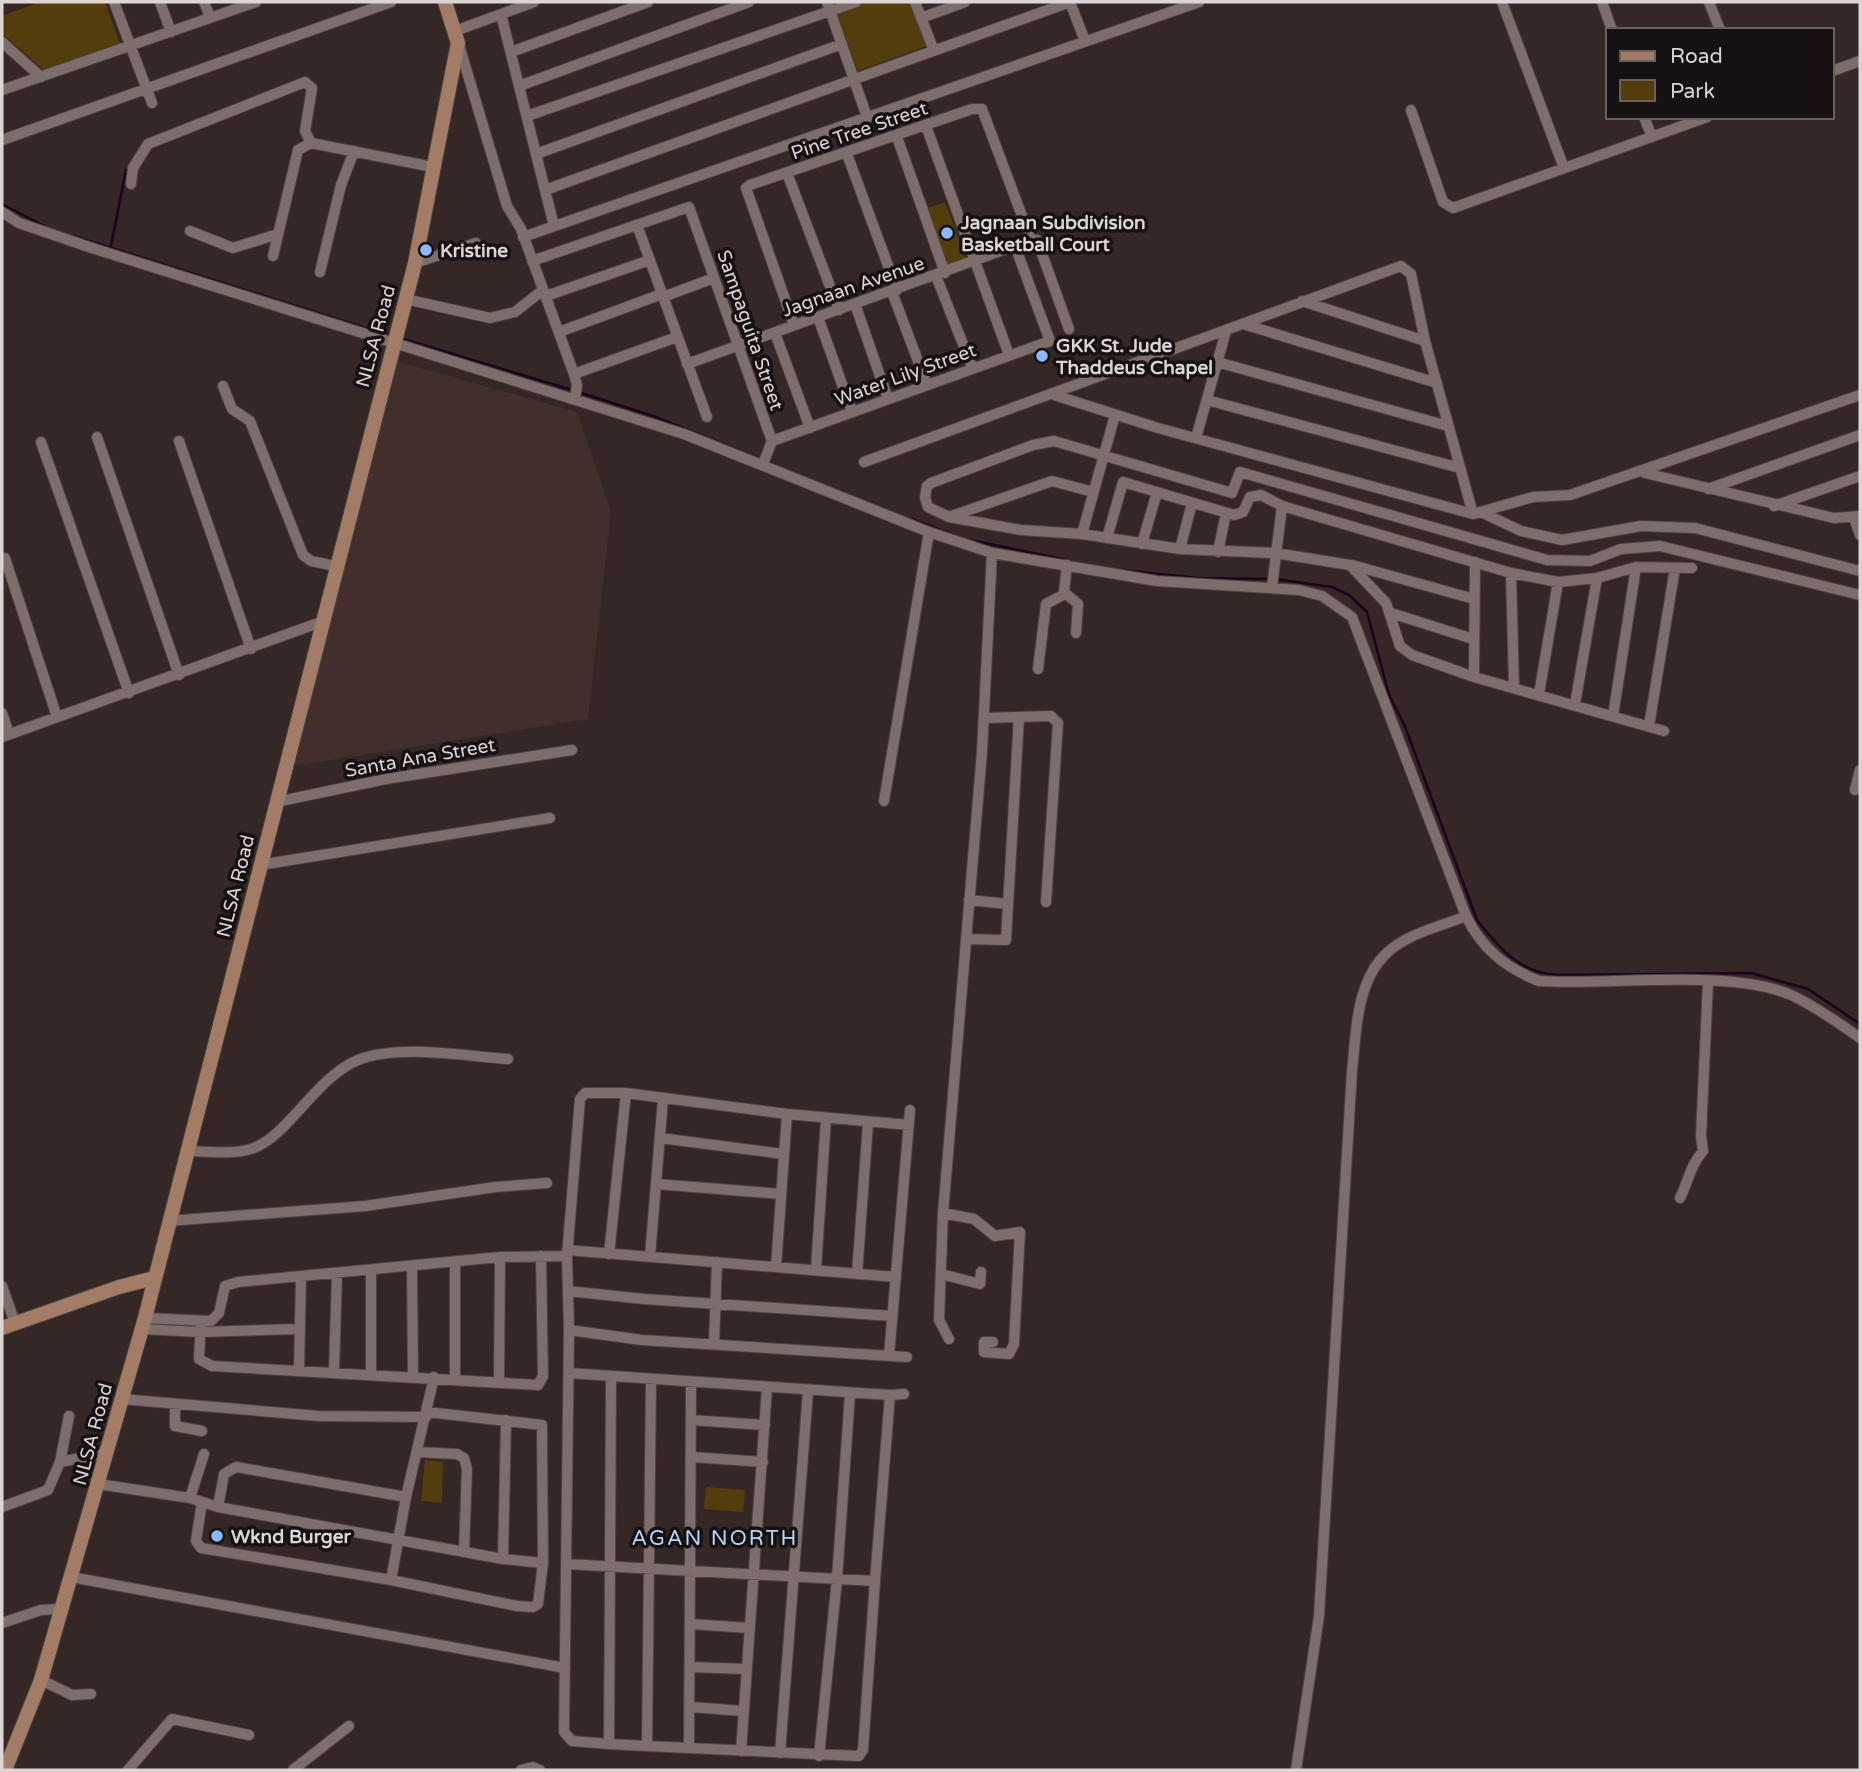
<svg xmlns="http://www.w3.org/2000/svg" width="1862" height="1772" viewBox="0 0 1862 1772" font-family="'Varela Round',sans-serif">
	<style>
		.built { fill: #422f2c }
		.green { fill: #543d0c }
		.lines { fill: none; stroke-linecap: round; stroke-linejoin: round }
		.stream { stroke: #1f011b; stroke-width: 2.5 }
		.street-casing { stroke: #4d4341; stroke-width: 12 }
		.secondary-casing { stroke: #4d4341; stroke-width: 16 }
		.street { stroke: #7d6e6c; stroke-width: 10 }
		.secondary { stroke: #a27c67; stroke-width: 14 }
		.poi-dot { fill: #88bafc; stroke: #171211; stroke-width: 2.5 }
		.labels { text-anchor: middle; stroke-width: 7; stroke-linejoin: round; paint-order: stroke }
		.street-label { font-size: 19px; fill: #ddd5d3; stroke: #171211 }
		.poi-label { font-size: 19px; font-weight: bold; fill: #ddd5d3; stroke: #171211; text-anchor: start }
		.neighbourhood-label { font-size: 21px; letter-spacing: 2px; fill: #b7d4f9; stroke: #171211 }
	</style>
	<rect width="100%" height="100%" fill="#342725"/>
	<path class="built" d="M 392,360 L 577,412 L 611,511 L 588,719 L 287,767 Z"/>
	<path class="green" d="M 40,2 L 105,2 L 120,44 L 44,70 L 2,33 L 2,16 Z
		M 833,2 L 910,2 L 926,46 L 858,71 Z
		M 945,202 L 966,258 L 948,265 L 928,208 Z
		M 425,1460 L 443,1462 L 442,1503 L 421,1501 Z
		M 706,1487 L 745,1490 L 743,1512 L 704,1509 Z"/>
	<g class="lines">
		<path class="stream" d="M 2,204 L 44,226
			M 73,236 L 391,336
			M 111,246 L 126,170
			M 400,338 L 572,390
			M 578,392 L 656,417 L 762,460
			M 911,519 L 951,534
			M 970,540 L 1067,560
			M 1122,570 L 1198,578 L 1268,579
			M 1275,579 L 1332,587 L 1349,595 L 1367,612 L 1389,695 L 1404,724 L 1477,920 C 1500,949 1520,973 1558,975 L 1751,973 L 1808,989 L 1860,1024"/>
		<defs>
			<path id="street" d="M 114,2 L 152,103
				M 160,2 L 171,32
				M 204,2 L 210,17
				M 827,2 L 867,117
				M 915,2 L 934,51
				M 1070,2 L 1085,41
				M 1502,2 L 1564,168
				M 1602,2 L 1612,30
				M 1709,2 L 1720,30
				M 501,14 L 554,226
				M 921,18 L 965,2
				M 455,31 L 534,2
				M 2,42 L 41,77
				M 459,45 L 507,206 L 521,229 L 574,374 L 577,385 L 575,398
				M 511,52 L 648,2
				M 1832,71 L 1860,61
				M 519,86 L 749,2
				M 2,90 L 256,2
				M 1411,110 L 1443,202 L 1453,208 L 1707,117
				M 527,116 L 856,2
				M 1644,117 L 1652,137
				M 926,126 L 1009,355
				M 897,137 L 945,273
				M 2,140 L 391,2
				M 536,154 L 842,44
				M 847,154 L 897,290
				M 787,173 L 839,310
				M 131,184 L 133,168 L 148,144 L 305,82 L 312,88 L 305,131 L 311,143
				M 545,190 L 1070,2
				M 2,212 L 19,223 L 92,248 L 684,434 L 929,532 L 992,553 L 1157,581 L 1299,590 L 1322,596 L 1352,617 L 1466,916 C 1482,949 1506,968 1539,981 C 1610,986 1729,968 1791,995 C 1815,1006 1839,1023 1860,1038
				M 637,225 L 707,417
				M 190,231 L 233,248 L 278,234
				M 523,237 L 1199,2
				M 1031,240 L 1037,240 L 1069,329
				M 273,256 L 298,150 L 311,143 L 433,167
				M 532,261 L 689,207 L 772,441 L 763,464
				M 415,263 L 476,243
				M 320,272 L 341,185 L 354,151
				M 936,276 L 972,367
				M 892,292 L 927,385
				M 546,296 L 650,260
				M 663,297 L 714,278
				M 405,299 L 490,318 L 515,312 L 543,290
				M 1302,301 L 1425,341
				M 855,304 L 888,399
				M 818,317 L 852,412
				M 1243,324 L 1437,383
				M 794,325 L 746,188 L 750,185 L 972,109 L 982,109 L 1031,240
				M 559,332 L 662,294
				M 775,333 L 810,428
				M 1217,362 L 1448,426
				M 687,364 L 1031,240
				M 574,374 L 677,337
				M 223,386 L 232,409 L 250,421 L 303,555 L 311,561 L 335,566
				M 1054,395 L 1158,428 L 1473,514 L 1533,497 L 1570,495 L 1860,395
				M 1207,400 L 1460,468
				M 1115,415 L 1082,534 L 1180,549 L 1275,553 L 1350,565 L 1386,603 L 1400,646 L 1412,655 L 1474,677 L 1664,731
				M 97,437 L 179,675
				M 1196,438 L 1226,331
				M 179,441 L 251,649
				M 772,441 L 1050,341 L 1015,246
				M 41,442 L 129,693
				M 864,462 L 1401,266 L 1411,274 L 1425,341 L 1473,514
				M 1645,473 L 1834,518 L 1860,516
				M 1708,489 L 1860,435
				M 1093,492 L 1052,481 L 949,517 L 928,507 L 925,497 L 927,486 L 931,483 L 1033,445 L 1054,441 L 1232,493 L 1240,472 L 1547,560 L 1590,561 L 1621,549 L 1660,546 L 1860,595
				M 1774,506 L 1860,476
				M 1481,512 L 1521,531 L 1562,540 L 1641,526 L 1695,528 L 1860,571
				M 949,517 L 1021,530 L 1082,534
				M 1854,518 L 1860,535
				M 1107,538 L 1123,482 L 1234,515 L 1243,512 L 1250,497 L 1261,495 L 1282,506 L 1511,573 L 1558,582 L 1597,578 L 1636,567 L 1692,568
				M 1142,544 L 1157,492
				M 1180,549 L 1192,503
				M 1218,552 L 1226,513
				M 5,558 L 57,717
				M 1067,565 L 1064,592 L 1078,604 L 1076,633
				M 1352,565 L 1474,599
				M 1511,573 L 1514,687
				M 1272,587 L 1282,506
				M 1391,613 L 1473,639
				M 1038,669 L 1046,604 L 1065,594
				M 1474,677 L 1475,562
				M 1539,694 L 1558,582
				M 1575,704 L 1597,578
				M 2,713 L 9,734
				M 1613,716 L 1636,567
				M 984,718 L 1051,716 L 1058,723 L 1046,902
				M 1649,726 L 1675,568
				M 2,737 L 321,622
				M 1855,790 L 1860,770
				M 884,801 L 929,532
				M 276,802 L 386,779 L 572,750
				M 260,865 L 550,818
				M 969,900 L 1008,904
				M 966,939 L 1006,940 L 1019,717
				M 660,1138 L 783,1154
				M 187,1151 C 208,1151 231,1155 251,1149 C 287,1138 316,1077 358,1060 C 400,1044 463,1056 508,1059
				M 656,1184 L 781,1194
				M 1680,1198 C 1689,1180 1690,1166 1703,1151 L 1701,1136 L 1708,982
				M 943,1213 L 974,1219 L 995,1236 L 1020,1232 L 1014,1344 L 1009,1354 L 984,1352 L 984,1342 L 993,1342
				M 168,1221 L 365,1206 L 496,1187 L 547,1183
				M 567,1250 L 896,1277
				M 609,1254 L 626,1093
				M 567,1256 L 580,1099 L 585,1093 L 626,1093 L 787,1114 L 909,1125
				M 650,1256 L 663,1099
				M 455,1263 L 455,1379
				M 412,1267 L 413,1376
				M 776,1267 L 787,1114
				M 816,1269 L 826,1118
				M 371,1271 L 371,1375
				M 857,1274 L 868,1123
				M 941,1274 L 980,1284 L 981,1272
				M 2,1286 L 15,1323
				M 568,1291 L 644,1299 L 892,1316
				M 145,1318 L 211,1321 L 219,1313 L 225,1286 L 238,1282 L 500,1257 L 567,1256 L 569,1330 L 564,1732 L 572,1741 L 609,1744
				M 201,1321 L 199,1359 L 212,1366 L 538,1385 L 543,1376 L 541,1256
				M 141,1329 L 201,1332 L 298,1329
				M 569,1330 L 642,1340 L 907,1357
				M 949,1339 L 939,1320 L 943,1213 L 982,752 L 992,553
				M 714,1344 L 717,1262
				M 889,1356 L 910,1110
				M 299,1371 L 301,1277
				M 334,1372 L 337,1274
				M 611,1376 L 609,1744 L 647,1746 L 651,1379
				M 499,1383 L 500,1257
				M 890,1395 L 904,1394
				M 121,1399 L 319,1416 L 426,1417
				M 175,1404 L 175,1426 L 202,1431
				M 427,1412 L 542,1425 L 543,1563
				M 691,1420 L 765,1425
				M 417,1452 L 457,1454 L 464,1458 L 467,1469 L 464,1551
				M 692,1457 L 763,1462
				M 60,1462 L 105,1453
				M 98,1484 L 190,1498 L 218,1507 L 503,1559 L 543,1563 L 538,1604 L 533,1607 L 517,1606 L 391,1580 L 201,1548 L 196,1541 L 202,1502
				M 190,1498 L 204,1454
				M 2,1507 L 48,1490 L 60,1462 L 69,1416
				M 218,1507 L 224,1474 L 236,1467 L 406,1497
				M 503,1559 L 506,1420
				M 566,1564 L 875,1581 L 890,1395 L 569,1373
				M 71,1577 L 565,1668
				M 391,1580 L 406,1497 L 434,1377
				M 2,1623 L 41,1610 L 61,1609
				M 690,1624 L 749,1628
				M 691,1667 L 745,1669
				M 41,1680 L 72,1695 L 91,1694
				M 691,1707 L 743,1711
				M 647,1746 L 859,1756 L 863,1750 L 875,1581
				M 689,1747 L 691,1384
				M 741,1751 L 767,1388
				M 780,1753 L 808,1391
				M 819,1756 L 837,1579 L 850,1394
				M 128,1770 L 172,1719 L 249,1735
				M 293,1770 L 349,1726
				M 521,1770 L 533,1767 L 540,1770
				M 1296,1770 L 1319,1616 L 1352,1071 C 1357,1026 1356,969 1400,943 C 1420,930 1445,925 1466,916"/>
			<path id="secondary" d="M 2,1328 L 119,1287 L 154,1278
				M 5,1770 L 41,1680 L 145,1318 L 415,263 L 458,43 L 445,2"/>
		</defs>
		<use href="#street" class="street-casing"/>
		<use href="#secondary" class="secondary-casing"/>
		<use href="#street" class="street"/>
		<use href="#secondary" class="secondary"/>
	</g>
	<g class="poi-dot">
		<circle cx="947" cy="233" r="7"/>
		<circle cx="426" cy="250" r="7"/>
		<circle cx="1042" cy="356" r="7"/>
		<circle cx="217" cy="1536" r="7"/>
	</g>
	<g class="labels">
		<g class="street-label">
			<text transform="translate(859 130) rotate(-19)" y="7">Pine Tree Street</text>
			<text transform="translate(853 286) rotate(-19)" y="7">Jagnaan Avenue</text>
			<text transform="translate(751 330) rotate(71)" y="7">Sampaguita Street</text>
			<text transform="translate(375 336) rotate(-75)" y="7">NLSA Road</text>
			<text transform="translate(905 374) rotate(-20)" y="7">Water Lily Street</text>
			<text transform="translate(420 757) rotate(-10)" y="7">Santa Ana Street</text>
			<text transform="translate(235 886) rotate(-76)" y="7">NLSA Road</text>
			<text transform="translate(92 1434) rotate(-75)" y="7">NLSA Road</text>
		</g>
		<g class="poi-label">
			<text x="961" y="229">Jagnaan Subdivision<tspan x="961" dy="22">Basketball Court</tspan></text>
			<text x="440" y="257">Kristine</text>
			<text x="1056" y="352">GKK St. Jude<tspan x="1056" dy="22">Thaddeus Chapel</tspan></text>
			<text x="231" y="1543">Wknd Burger</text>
		</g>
		<g class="neighbourhood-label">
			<text x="715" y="1545">AGAN NORTH</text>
		</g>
	</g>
	<rect width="1862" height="1772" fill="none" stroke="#ddd5d3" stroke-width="7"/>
	<rect x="1606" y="28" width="228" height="91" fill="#171211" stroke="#66605f" stroke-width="2"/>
	<rect x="1620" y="51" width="35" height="10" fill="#a27c67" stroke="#66605f" stroke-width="2"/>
	<text x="1670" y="63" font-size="21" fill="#ddd5d3">Road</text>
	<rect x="1620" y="80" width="35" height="21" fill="#543d0c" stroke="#66605f" stroke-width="2"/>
	<text x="1670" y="98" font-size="21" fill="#ddd5d3">Park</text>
</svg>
